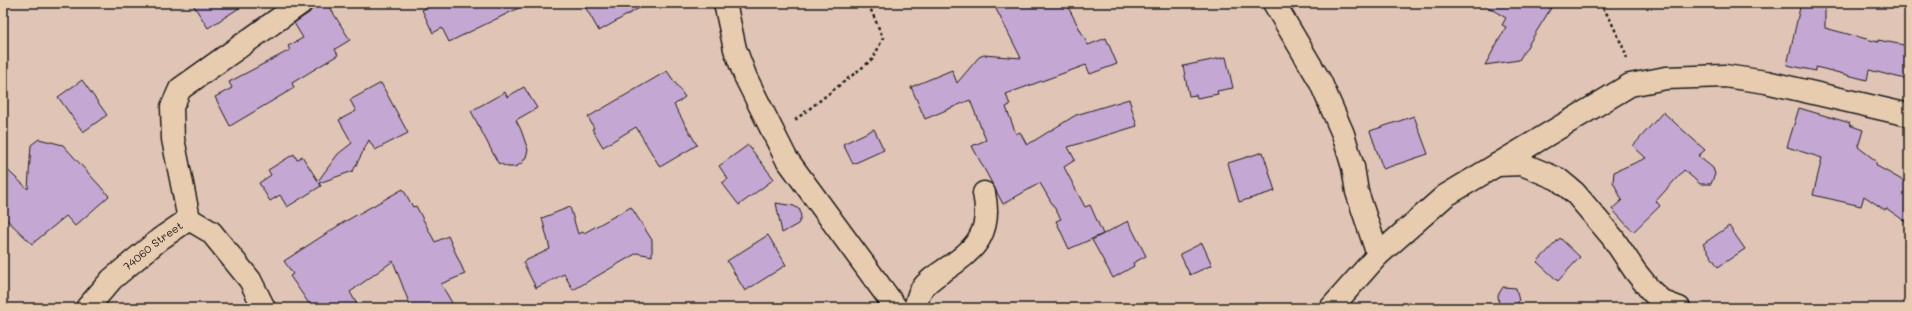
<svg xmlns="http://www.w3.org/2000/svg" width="1912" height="311" viewBox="0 0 1912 311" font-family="Mali,sans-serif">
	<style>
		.building { fill: #c5a7d3; stroke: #1c1c1c }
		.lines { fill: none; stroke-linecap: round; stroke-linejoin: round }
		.minor-casing { stroke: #1c1c1c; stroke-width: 25 }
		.path { stroke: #1c1c1c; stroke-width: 2.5; stroke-dasharray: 3 3; stroke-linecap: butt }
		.minor { stroke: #e7ccaf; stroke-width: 22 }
		.labels { text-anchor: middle; stroke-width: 4; stroke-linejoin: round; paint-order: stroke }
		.street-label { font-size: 11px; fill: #1c1c1c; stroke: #e7ccaf }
	</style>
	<rect width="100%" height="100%" fill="#e0c5b6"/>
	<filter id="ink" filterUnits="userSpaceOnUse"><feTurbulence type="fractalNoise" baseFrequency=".025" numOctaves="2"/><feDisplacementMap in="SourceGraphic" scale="8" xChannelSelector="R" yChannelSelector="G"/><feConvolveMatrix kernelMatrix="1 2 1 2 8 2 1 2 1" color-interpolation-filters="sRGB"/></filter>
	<g filter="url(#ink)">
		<path class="building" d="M 192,3 L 247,3 L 208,28 Z
			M 313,3 L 327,3 L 350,40 L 335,49 L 338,55 L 292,83 L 294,88 L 230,126 L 215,97 L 232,88 L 229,82 L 290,50 L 288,46 L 303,38 L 294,23 L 309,13 L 312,9 Z
			M 437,3 L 529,3 L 449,42 L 442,28 L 433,33 L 422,10 Z
			M 583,3 L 648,3 L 599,31 Z
			M 993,3 L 1066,3 L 1088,45 L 1106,38 L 1117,64 L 1090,74 L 1086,65 L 1006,94 L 1010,105 L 1006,107 L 1016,134 L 1020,132 L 1027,145 L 1076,115 L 1129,99 L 1137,126 L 1068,147 L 1075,160 L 1064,167 L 1085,207 L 1090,205 L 1103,234 L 1069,249 L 1056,221 L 1061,219 L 1040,183 L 1003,204 L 972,146 L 986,140 L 970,100 L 925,119 L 911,87 L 952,70 L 957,83 L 979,57 L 984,55 L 1021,58 Z
			M 1481,3 L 1554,3 L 1519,60 L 1485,65 L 1506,27 L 1502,25 L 1506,18 Z
			M 1801,3 L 1825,3 L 1825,28 L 1878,42 L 1878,40 L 1909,46 L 1909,80 L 1869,70 L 1867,80 L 1816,67 L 1816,71 L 1787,65 Z
			M 1226,57 L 1233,88 L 1217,91 L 1218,94 L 1197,98 L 1196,95 L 1189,96 L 1183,66 Z
			M 667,71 L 685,97 L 674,105 L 697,145 L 660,167 L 636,127 L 603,147 L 592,129 L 594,128 L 588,117 Z
			M 82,80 L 107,115 L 83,132 L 58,97 Z
			M 381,83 L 408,133 L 375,150 L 369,140 L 353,171 L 319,183 L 321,186 L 287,207 L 280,195 L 270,201 L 259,183 L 271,175 L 268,170 L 294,154 L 297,160 L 302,156 L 318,181 L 338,154 L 352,143 L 339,120 L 356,111 L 350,100 Z
			M 524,87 L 537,108 L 516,120 L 521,130 L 528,150 L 526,157 L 522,163 L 515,167 L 508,167 L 498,163 L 471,111 L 505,92 L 507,97 Z
			M 1799,108 L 1850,123 L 1849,125 L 1863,130 L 1858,147 L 1875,160 L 1877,166 L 1909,184 L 1909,224 L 1886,208 L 1885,210 L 1864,196 L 1861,206 L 1813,195 L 1822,158 L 1787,147 Z
			M 1663,112 L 1705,150 L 1698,156 L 1713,168 L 1715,174 L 1711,184 L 1700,184 L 1684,170 L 1656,201 L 1660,206 L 1633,232 L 1612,209 L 1622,200 L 1613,182 L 1614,172 L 1646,158 L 1633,146 Z
			M 1414,116 L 1428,154 L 1383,169 L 1370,131 Z
			M 874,129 L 884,150 L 853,164 L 843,144 Z
			M 39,139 L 63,145 L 109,196 L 75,226 L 66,216 L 32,244 L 3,216 L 3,166 L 28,189 L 31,145 Z
			M 748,145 L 774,179 L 739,205 L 722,183 L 728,179 L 719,166 Z
			M 1263,152 L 1275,191 L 1239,202 L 1228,163 Z
			M 403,189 L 413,207 L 416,206 L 435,242 L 448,236 L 465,274 L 441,284 L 455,308 L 411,308 L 393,261 L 350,292 L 359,308 L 312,308 L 290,276 L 293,274 L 284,261 L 344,222 Z
			M 776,203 L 794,206 L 800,210 L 801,218 L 798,224 L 782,233 Z
			M 570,207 L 578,234 L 583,232 L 584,233 L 631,207 L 652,240 L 652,256 L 637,253 L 573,290 L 564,274 L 536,288 L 523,262 L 550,249 L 542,218 Z
			M 1128,221 L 1146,256 L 1133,263 L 1134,266 L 1113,278 L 1092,240 Z
			M 1729,226 L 1745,249 L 1718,267 L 1703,244 Z
			M 768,235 L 786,265 L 745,291 L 727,261 Z
			M 1560,238 L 1580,257 L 1558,281 L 1537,262 Z
			M 1202,243 L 1212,265 L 1190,275 L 1180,254 Z
			M 1503,287 L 1516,288 L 1519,301 L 1512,308 L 1499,306 L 1498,295 Z"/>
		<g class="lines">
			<defs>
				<g id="minor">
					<path d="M 725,3 L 735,49 L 746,78 L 786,158 L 896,308"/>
					<path d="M 1274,3 L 1320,81 L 1343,134 L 1353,167 L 1357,192 L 1378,255"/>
					<path d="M 1497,165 L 1522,164 L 1558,179 L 1575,193 L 1613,238 L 1635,271 L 1651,291 L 1663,302 L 1679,308"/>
					<path d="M 189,219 L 173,139 L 172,107 L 180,89 L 301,3"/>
					<path d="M 189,219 L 211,232 L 250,280 L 264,308"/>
					<path id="s1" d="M 87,308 L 112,279 L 160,239 L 189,219"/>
					<path d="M 915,308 C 917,302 918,295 921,290 C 927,281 937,275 946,269 C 977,249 992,231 984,193"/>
					<path d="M 1331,308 L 1378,255 L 1445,196 L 1630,85 L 1666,78 L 1725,76 L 1766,82 L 1909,115"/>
				</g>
			</defs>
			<use href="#minor" class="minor-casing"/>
			<path class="path" d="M 1599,3 L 1609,17 L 1626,54 L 1627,60
				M 795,120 L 873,59 L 883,38 L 868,3"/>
			<use href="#minor" class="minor"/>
		</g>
	</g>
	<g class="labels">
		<g class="street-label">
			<text dy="4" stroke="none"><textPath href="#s1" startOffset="91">74060 Street</textPath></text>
		</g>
	</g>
	<rect width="1912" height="311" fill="none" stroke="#e7ccaf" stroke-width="16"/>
	<rect x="8" y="8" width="1896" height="295" fill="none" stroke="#1c1c1c" stroke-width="1.5" filter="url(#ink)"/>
</svg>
